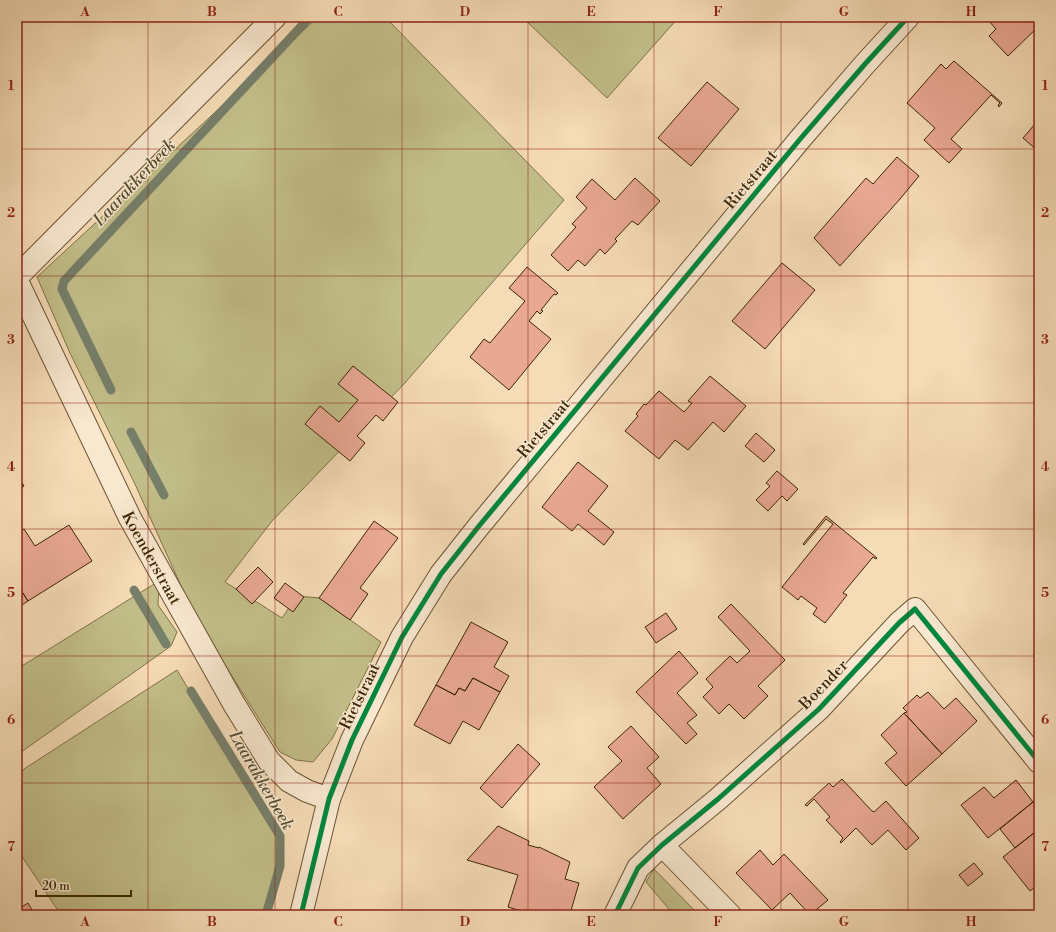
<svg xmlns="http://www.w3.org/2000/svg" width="1056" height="932" viewBox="0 0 1056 932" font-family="'Libre Bodoni',serif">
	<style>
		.green { fill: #c2be89; stroke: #7f7246 }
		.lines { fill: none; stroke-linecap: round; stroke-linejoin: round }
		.stream { stroke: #767f6a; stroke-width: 9 }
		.building { fill: #e9a894; stroke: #3c2603 }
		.minor-casing { stroke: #6a5330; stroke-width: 24 }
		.minor { stroke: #f8e8d0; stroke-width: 22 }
		.cycleway-casing { stroke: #f8e8d0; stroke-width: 8 }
		.cycleway { stroke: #00873e; stroke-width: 5 }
		.grid { fill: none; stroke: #8f2418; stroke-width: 1; stroke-opacity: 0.55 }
		.labels { text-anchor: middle; stroke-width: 3; stroke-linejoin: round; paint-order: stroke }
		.street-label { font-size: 16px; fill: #3c2603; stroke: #f8e8d0 }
		.water-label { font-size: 17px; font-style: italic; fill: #544b2e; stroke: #f8e8d0 }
		.neatline { fill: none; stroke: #8f2418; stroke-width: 1.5 }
		.grid-label { font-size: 13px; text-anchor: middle; font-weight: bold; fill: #8f2418 }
	</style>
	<rect width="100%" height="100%" fill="#f5dbb6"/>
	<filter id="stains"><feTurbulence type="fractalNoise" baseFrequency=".005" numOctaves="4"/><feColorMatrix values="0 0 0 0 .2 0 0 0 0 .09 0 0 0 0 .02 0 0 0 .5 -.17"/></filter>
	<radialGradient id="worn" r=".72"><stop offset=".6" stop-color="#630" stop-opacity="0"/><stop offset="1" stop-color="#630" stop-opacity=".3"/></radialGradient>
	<path class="green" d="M 318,17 L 385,17 L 564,200 L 404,384 L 272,521 L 225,582 L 282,618 L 297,596 L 320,598 L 381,642 L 332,739 L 313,762 L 296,760 L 280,752 L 197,621 L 134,482 L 69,351 L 37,277 Z
		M 522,17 L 679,17 L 607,98 Z
		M 159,581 L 158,605 L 177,632 L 171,646 L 17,755 L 17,669 Z
		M 177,670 L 278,838 L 275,890 L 268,915 L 61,915 L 17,849 L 17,778 L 24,769 Z
		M 654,869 L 699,915 L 674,915 L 646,882 Z"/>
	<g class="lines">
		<path class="stream" d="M 111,390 L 62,289 L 64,281 L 310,17
			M 131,432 L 164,495
			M 134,590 L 166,644
			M 191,691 L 280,836 L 280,866 L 266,915"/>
	</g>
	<path class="building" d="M 991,17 L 1039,17 L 1039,26 L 1008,56 L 989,36 L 996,29 L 988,20 Z
		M 954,61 L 1002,103 L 999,107 L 998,105 L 1000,103 L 991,95 L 951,139 L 962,149 L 949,163 L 924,140 L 935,128 L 907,103 L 941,64 L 946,69 Z
		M 707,82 L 739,109 L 691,166 L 658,138 Z
		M 1035,124 L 1039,129 L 1038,151 L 1023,138 Z
		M 897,157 L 919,176 L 900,199 L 840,266 L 814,238 L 866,178 L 873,184 Z
		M 635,178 L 660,201 L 638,225 L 632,221 L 615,239 L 617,241 L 605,254 L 600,249 L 585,266 L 578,260 L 568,271 L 551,255 L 576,227 L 572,224 L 587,208 L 576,197 L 592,179 L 615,200 Z
		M 782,263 L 815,290 L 765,349 L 732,321 Z
		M 527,267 L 558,293 L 556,295 L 554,294 L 541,310 L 543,311 L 540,314 L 537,311 L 529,321 L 551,339 L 509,390 L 470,357 L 484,339 L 490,343 L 525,301 L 509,288 Z
		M 353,366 L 398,402 L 383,421 L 376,415 L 357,436 L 365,443 L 350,461 L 305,424 L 320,406 L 339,422 L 358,400 L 338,384 Z
		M 710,376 L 746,406 L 724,432 L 713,422 L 688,450 L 675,440 L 659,459 L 625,431 L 638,416 L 636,414 L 644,404 L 646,405 L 659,391 L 684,412 L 692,403 L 688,401 Z
		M 756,433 L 775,450 L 764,462 L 745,446 Z
		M 578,462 L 608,486 L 588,511 L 614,532 L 604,545 L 578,524 L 572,531 L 542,507 Z
		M 777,471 L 798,489 L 787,501 L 782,496 L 768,511 L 756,500 L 770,486 L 766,483 Z
		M 17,474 L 24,486 L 17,491 Z
		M 826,516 L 877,558 L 876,559 L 873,557 L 843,593 L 847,595 L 825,623 L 813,614 L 817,608 L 801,596 L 798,600 L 782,587 L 833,524 L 826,519 L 804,545 L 803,544 Z
		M 374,521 L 398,538 L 360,588 L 368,594 L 350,620 L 319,598 Z
		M 69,525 L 92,561 L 28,601 L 17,584 L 17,534 L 24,529 L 35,546 Z
		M 258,567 L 273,582 L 252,604 L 236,589 Z
		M 285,583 L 304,597 L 293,612 L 274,598 Z
		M 17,584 L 28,601 L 17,608 Z
		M 731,604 L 785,660 L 758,686 L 768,696 L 744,719 L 729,704 L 719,714 L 703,697 L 713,687 L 706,679 L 730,656 L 737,663 L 750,651 L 718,617 Z
		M 666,613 L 677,629 L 656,643 L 645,627 Z
		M 471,622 L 508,642 L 494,667 L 509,676 L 500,692 L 473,678 L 465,691 L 459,688 L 455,695 L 436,685 Z
		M 679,651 L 698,673 L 677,693 L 697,715 L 687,723 L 697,734 L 686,744 L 636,692 Z
		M 473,678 L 500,692 L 479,730 L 463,721 L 450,744 L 414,725 L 436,685 L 455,695 L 459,688 L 465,691 Z
		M 928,692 L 944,709 L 956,698 L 977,721 L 942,754 L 904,713 L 907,712 L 903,708 L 917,695 L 920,698 Z
		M 904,713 L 942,754 L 906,786 L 885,763 L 897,753 L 881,735 Z
		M 631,726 L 659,757 L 647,768 L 661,784 L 623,819 L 594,787 L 622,761 L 608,747 Z
		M 518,744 L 540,764 L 502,808 L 480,788 Z
		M 842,779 L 872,811 L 874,812 L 886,801 L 919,838 L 906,850 L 888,830 L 872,845 L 856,828 L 841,843 L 840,842 L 843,838 L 826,820 L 830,817 L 814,799 L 807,806 L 805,805 L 829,783 L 833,787 Z
		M 1016,780 L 1033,802 L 988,838 L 961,805 L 984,787 L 994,798 Z
		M 1033,802 L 1039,809 L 1039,829 L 1015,848 L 1000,829 Z
		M 498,826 L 529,841 L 528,845 L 539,848 L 539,847 L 570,862 L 565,879 L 579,883 L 570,914 L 557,910 L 555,915 L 535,915 L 508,907 L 518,875 L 467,860 Z
		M 1039,829 L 1039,884 L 1030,891 L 1003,857 Z
		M 760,850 L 773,865 L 784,854 L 828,900 L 810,915 L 790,893 L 772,910 L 736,873 Z
		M 974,863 L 983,874 L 968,886 L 959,875 Z
		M 28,903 L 35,915 L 17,915 L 17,910 Z"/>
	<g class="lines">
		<defs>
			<g id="minor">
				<path d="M 17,277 L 275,17"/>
				<path id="s1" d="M 17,281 L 130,518 L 234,704 L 269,761 L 289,781 L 307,791 L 329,799"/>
				<path d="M 662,845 L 730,915"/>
				<path d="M 301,915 L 329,799 L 352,740 L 402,637 L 441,574 L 479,526 L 801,138 L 865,64 L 908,17"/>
				<path d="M 615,915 L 638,868 L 662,845 L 718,799 L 819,709 L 899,623 L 915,609 L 1039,762"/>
			</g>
		</defs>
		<use href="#minor" class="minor-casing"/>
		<use href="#minor" class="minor"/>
		<defs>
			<path id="cycleway" d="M 301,915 L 329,799 L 352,740 L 402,637 L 441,574 L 479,526 L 801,138 L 865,64 L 908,17
				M 615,915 L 638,868 L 662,845 L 718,799 L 819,709 L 899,623 L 915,609 L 1039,762"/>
		</defs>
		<use href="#cycleway" class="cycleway-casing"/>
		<use href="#cycleway" class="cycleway"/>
	</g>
	<path class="grid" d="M 148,17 L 148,915M 275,17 L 275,915M 402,17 L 402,915M 528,17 L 528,915M 654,17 L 654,915M 781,17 L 781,915M 908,17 L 908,915M 17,149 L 1039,149M 17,276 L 1039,276M 17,403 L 1039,403M 17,529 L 1039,529M 17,656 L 1039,656M 17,783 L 1039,783"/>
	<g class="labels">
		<g class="street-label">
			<text transform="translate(750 179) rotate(-50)" y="6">Rietstraat</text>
			<text transform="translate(543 428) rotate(-50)" y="6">Rietstraat</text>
			<text dy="6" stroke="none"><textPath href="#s1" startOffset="308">Koenderstraat</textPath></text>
			<text transform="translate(823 684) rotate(-46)" y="6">Boender</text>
			<text transform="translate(359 696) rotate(-64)" y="6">Rietstraat</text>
		</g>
		<g class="water-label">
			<text transform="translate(134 182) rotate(-47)" y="6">Laarakkerbeek</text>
			<text transform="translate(262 780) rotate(60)" y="6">Laarakkerbeek</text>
		</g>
	</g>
	<rect width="1056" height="932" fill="none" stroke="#f5dbb6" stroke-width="44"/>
	<path d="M36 890v6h95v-6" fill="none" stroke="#3c2603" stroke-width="2"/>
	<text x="42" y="890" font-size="12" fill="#3c2603" stroke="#f8e8d0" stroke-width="3" paint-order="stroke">20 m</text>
	<rect x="22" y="22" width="1012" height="888" class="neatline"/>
	<g class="grid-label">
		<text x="85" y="16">A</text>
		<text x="212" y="16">B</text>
		<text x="338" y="16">C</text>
		<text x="465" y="16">D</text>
		<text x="591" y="16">E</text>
		<text x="718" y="16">F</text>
		<text x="844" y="16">G</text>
		<text x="971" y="16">H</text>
		<text x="11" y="90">1</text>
		<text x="1045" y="90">1</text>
		<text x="11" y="217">2</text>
		<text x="1045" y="217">2</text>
		<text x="11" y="344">3</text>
		<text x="1045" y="344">3</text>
		<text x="11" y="471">4</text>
		<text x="1045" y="471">4</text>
		<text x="11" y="597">5</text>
		<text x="1045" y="597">5</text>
		<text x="11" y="724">6</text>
		<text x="1045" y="724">6</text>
		<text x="11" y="851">7</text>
		<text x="1045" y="851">7</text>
		<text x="85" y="926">A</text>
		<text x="212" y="926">B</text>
		<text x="338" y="926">C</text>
		<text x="465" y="926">D</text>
		<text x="591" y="926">E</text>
		<text x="718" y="926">F</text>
		<text x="844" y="926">G</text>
		<text x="971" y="926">H</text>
	</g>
	<rect width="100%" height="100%" filter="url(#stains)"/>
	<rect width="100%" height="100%" fill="url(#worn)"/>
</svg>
